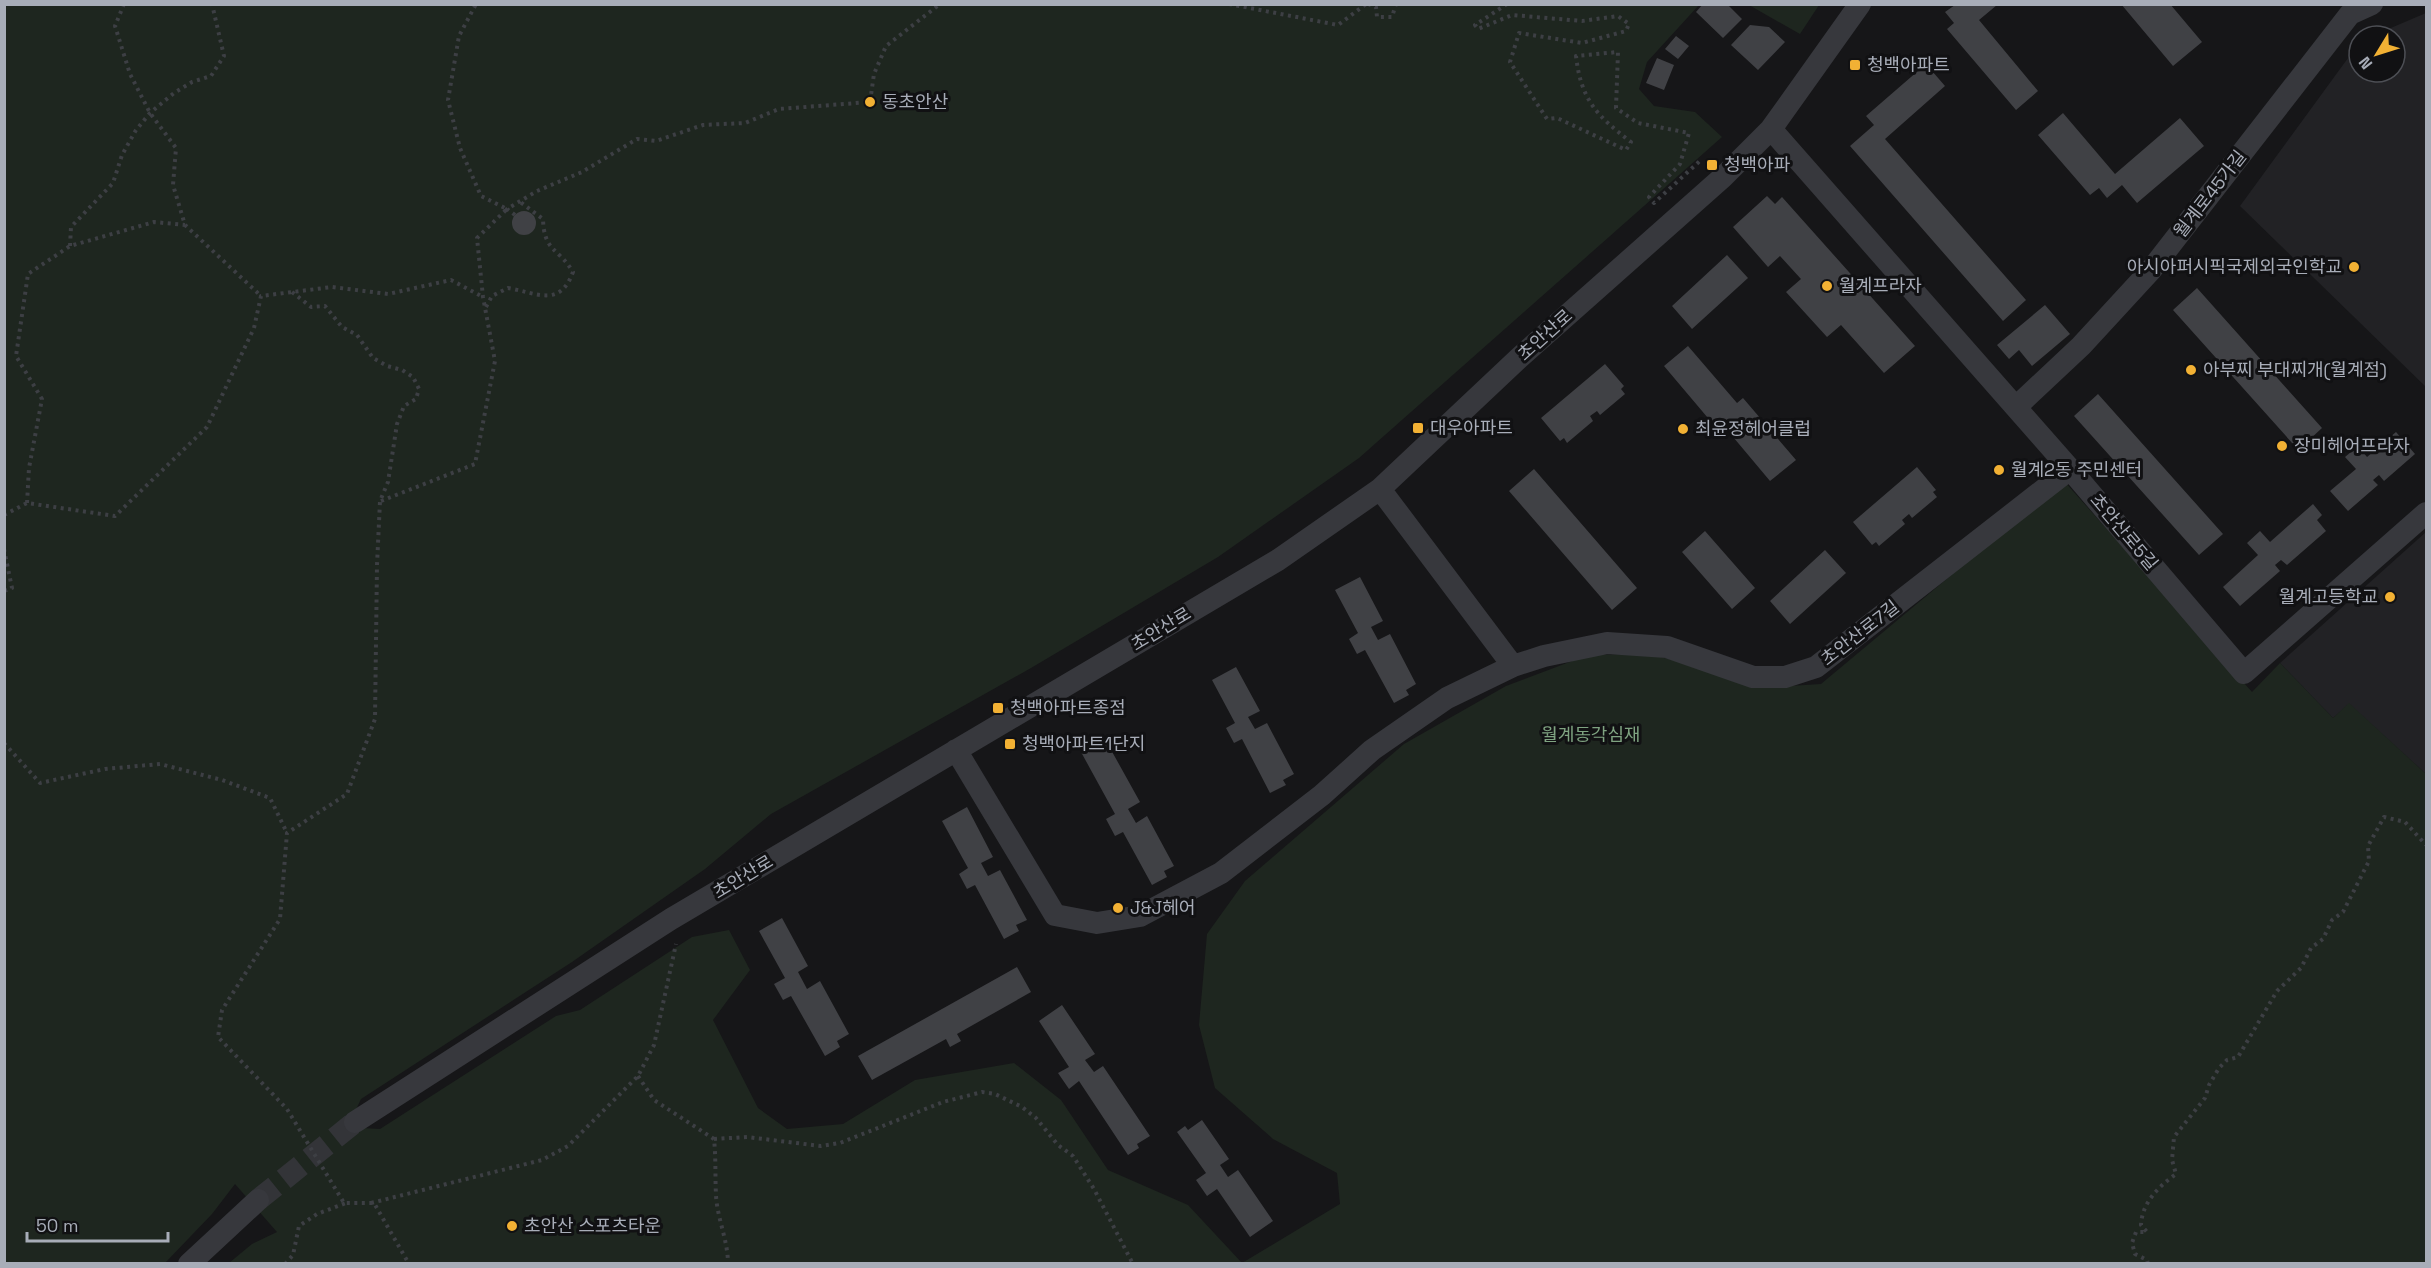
<svg xmlns="http://www.w3.org/2000/svg" width="2431" height="1268" viewBox="0 0 2431 1268" font-family="'Space Grotesk','Noto Sans KR',sans-serif">
	<style>
		.built { fill: #222225 }
		.green { fill: #1e261f }
		.building { fill: #404145 }
		.lines { fill: none; stroke-linecap: round; stroke-linejoin: round }
		.minor-tunnel { stroke: #333438; stroke-width: 22; stroke-dasharray: 22 11; stroke-linecap: butt }
		.path { stroke: #3d3f44; stroke-width: 4; stroke-dasharray: 3 4.5; stroke-linecap: butt }
		.minor { stroke: #37383d; stroke-width: 22 }
		.poi-dot { fill: #f2b134; stroke: #111113; stroke-width: 2 }
		.labels { text-anchor: middle; stroke-width: 6; stroke-linejoin: round; paint-order: stroke }
		.poi-label { font-size: 18px; fill: #a8adb8; stroke: #111113; text-anchor: start }
		.street-label { font-size: 18px; fill: #a8adb8; stroke: #111113 }
		.park-label { font-size: 18px; fill: #7fa381; stroke: #111113 }
	</style>
	<rect width="100%" height="100%" fill="#161618"/>
	<path class="built" d="M 2426,13 L 2426,387 L 2240,206 L 2359,43 L 2359,72 L 2395,72 L 2395,36 L 2372,36 Z
		M 2426,532 L 2426,774 L 2349,704 L 2333,718 L 2280,663 Z"/>
	<path class="green" d="M 5,5 L 1699,5 L 1647,62 L 1639,89 L 1654,106 L 1695,112 L 1722,137 L 1359,458 L 1218,557 L 1031,668 L 771,814 L 705,869 L 572,962 L 361,1099 L 353,1116 L 362,1128 L 380,1129 L 556,1016 L 580,1010 L 692,937 L 729,930 L 750,970 L 713,1020 L 758,1108 L 787,1129 L 843,1124 L 915,1080 L 1014,1063 L 1061,1100 L 1108,1170 L 1188,1205 L 1242,1263 L 1340,1204 L 1337,1173 L 1273,1139 L 1215,1088 L 1199,1025 L 1207,934 L 1245,881 L 1404,744 L 1506,686 L 1588,655 L 1648,654 L 1694,665 L 1757,688 L 1821,684 L 2064,481 L 2252,692 L 2280,663 L 2333,718 L 2349,703 L 2426,774 L 2426,1263 L 229,1263 L 252,1244 L 277,1232 L 235,1184 L 212,1214 L 165,1263 L 5,1264 Z
		M 1749,5 L 1819,5 L 1800,34 Z"/>
	<path class="building" d="M 1703,4 L 1727,4 L 1742,19 L 1723,38 L 1696,12 Z
		M 2121,4 L 2170,4 L 2202,42 L 2173,66 Z
		M 1955,5 L 1997,5 L 1979,20 L 2038,91 L 2016,110 L 1947,29 L 1954,23 L 1945,12 Z
		M 1750,25 L 1769,27 L 1785,42 L 1758,70 L 1731,45 Z
		M 1676,36 L 1689,46 L 1678,59 L 1665,49 Z
		M 1657,58 L 1674,65 L 1664,90 L 1646,83 Z
		M 1926,64 L 1945,86 L 1885,139 L 2026,300 L 2003,321 L 1850,146 L 1874,125 L 1866,116 Z
		M 2063,113 L 2115,174 L 2180,118 L 2204,146 L 2137,203 L 2122,185 L 2107,198 L 2099,188 L 2090,195 L 2038,135 Z
		M 1767,196 L 1775,204 L 1782,197 L 1915,346 L 1884,373 L 1841,325 L 1827,337 L 1786,292 L 1801,279 L 1780,256 L 1768,267 L 1733,227 Z
		M512 223a12 12 0 1 1 24 0a12 12 0 1 1-24 0Z
		M 1727,255 L 1748,278 L 1692,329 L 1672,306 Z
		M 2197,288 L 2322,428 L 2308,441 L 2312,445 L 2302,454 L 2173,310 Z
		M 2045,305 L 2070,334 L 2032,366 L 2019,350 L 2009,359 L 1997,345 Z
		M 1688,346 L 1737,403 L 1743,398 L 1796,460 L 1770,481 L 1718,419 L 1713,424 L 1664,366 Z
		M 1605,364 L 1624,386 L 1621,389 L 1625,394 L 1600,415 L 1597,411 L 1590,416 L 1593,421 L 1567,443 L 1564,438 L 1560,441 L 1541,418 Z
		M 2098,394 L 2223,534 L 2199,555 L 2074,416 Z
		M 2396,432 L 2415,454 L 2384,481 L 2379,475 L 2373,480 L 2378,485 L 2348,511 L 2330,491 L 2356,469 L 2345,457 L 2358,446 L 2367,457 Z
		M 1917,467 L 1936,490 L 1933,492 L 1937,497 L 1912,518 L 1909,514 L 1902,520 L 1905,524 L 1879,546 L 1876,542 L 1872,545 L 1853,522 Z
		M 1534,469 L 1637,588 L 1612,610 L 1509,491 Z
		M 2313,504 L 2322,515 L 2317,520 L 2326,531 L 2287,565 L 2281,560 L 2275,565 L 2280,571 L 2240,606 L 2223,587 L 2258,555 L 2247,543 L 2260,531 L 2270,542 Z
		M 1705,531 L 1755,588 L 1732,609 L 1682,552 Z
		M 1825,550 L 1846,573 L 1790,624 L 1770,601 Z
		M 1360,577 L 1383,621 L 1371,627 L 1378,640 L 1390,634 L 1416,684 L 1406,690 L 1409,695 L 1394,703 L 1365,650 L 1357,654 L 1349,639 L 1358,633 L 1335,590 Z
		M 1236,667 L 1260,711 L 1248,717 L 1255,729 L 1267,723 L 1294,774 L 1283,780 L 1286,785 L 1270,793 L 1242,739 L 1234,743 L 1226,728 L 1235,723 L 1212,680 Z
		M 1105,739 L 1140,802 L 1128,809 L 1136,823 L 1147,816 L 1174,866 L 1164,871 L 1167,877 L 1152,885 L 1123,832 L 1115,836 L 1106,819 L 1115,814 L 1081,752 Z
		M 967,807 L 993,857 L 981,863 L 988,876 L 1000,870 L 1027,920 L 1016,925 L 1019,931 L 1004,939 L 975,885 L 967,889 L 959,874 L 968,868 L 942,821 Z
		M 782,918 L 808,966 L 798,972 L 807,989 L 820,981 L 849,1034 L 837,1041 L 840,1047 L 825,1056 L 791,996 L 783,1000 L 774,984 L 785,978 L 759,931 Z
		M 1017,967 L 1031,992 L 957,1034 L 961,1041 L 950,1047 L 946,1039 L 872,1080 L 858,1056 Z
		M 1062,1005 L 1095,1054 L 1085,1060 L 1094,1072 L 1103,1066 L 1150,1136 L 1137,1144 L 1139,1148 L 1128,1155 L 1079,1081 L 1069,1089 L 1058,1073 L 1069,1067 L 1039,1021 Z
		M 1202,1120 L 1229,1159 L 1220,1165 L 1228,1177 L 1238,1170 L 1273,1221 L 1250,1237 L 1217,1189 L 1207,1196 L 1196,1180 L 1206,1173 L 1177,1132 L 1185,1126 L 1188,1130 Z"/>
	<g class="lines">
		<path class="minor-tunnel" d="M 258,1200 L 355,1122"/>
		<path class="path" d="M 124,4 L 115,26 L 130,74 L 150,113 L 176,148 L 173,185 L 185,225 L 261,296
			M 1229,4 L 1338,25 L 1366,4
			M 1368,4 L 1376,7 L 1377,17 L 1392,17 L 1396,4
			M 1507,4 L 1475,25 L 1478,29 L 1512,15 L 1582,21 L 1618,16 L 1629,24 L 1626,31 L 1582,43 L 1519,33 L 1510,62 L 1547,119 L 1557,118 L 1626,150 L 1631,142 C 1597,116 1581,100 1576,56 L 1618,52 L 1616,108 L 1638,123 L 1689,133 L 1680,164 L 1649,197 L 1654,203 L 1702,159
			M 1542,4 L 1548,4
			M 515,215 L 507,209 L 537,191 L 582,172 L 637,139 L 656,141 L 703,125 L 745,123 L 779,109 L 870,102 L 874,74 L 886,46 L 940,4
			M 70,246 L 71,227 L 113,183 L 122,155 L 136,130 L 150,113 L 174,93 L 192,82 L 211,76 L 224,56 L 212,4
			M 292,292 L 311,307 L 325,306 L 342,327 L 357,335 L 373,358 L 387,366 L 402,370 L 413,377 L 419,389 L 416,399 L 404,406 L 397,424 L 388,482 L 380,501 L 377,565 L 375,719 L 347,794 L 287,833 L 280,919 L 222,1010 L 218,1037 L 287,1109 L 344,1203 L 374,1203 L 409,1264
			M 486,307 L 492,296 L 508,288 C 537,293 560,308 573,272 C 558,247 544,252 543,219 L 519,201
			M 381,501 L 475,464 L 495,361 L 483,297 L 477,238 L 507,209 L 481,196 L 460,148 L 448,100 L 459,36 L 476,4
			M 27,503 L 29,468 L 42,399 L 16,356 L 28,274 L 70,246 L 154,222 L 185,225
			M 4,515 L 27,503 L 115,516 L 207,427 L 254,328 L 261,296 L 332,287 L 388,294 L 451,280 L 483,297
			M 4,549 L 12,588 L 4,591
			M 4,743 L 40,783 L 105,769 L 160,764 L 222,780 L 270,798 L 287,833
			M 638,1076 L 654,1100 L 714,1139 C 716,1158 715,1176 716,1195 C 717,1218 728,1240 728,1264
			M 714,1139 L 747,1137 L 821,1146 L 840,1143 L 943,1102 L 982,1092 L 995,1094 L 1022,1107 L 1036,1118 L 1058,1145 L 1073,1156 L 1094,1189 L 1133,1264
			M 371,1203 L 542,1160 L 568,1146 L 638,1076 L 654,1045 L 676,944
			M 285,1264 L 293,1255 L 299,1226 L 317,1214 L 346,1203
			M 2148,1264 L 2147,1260 L 2135,1254 L 2132,1243 L 2136,1232 L 2147,1232 L 2141,1225 C 2142,1203 2158,1187 2176,1174 L 2172,1160 L 2174,1137 L 2205,1098 L 2209,1085 L 2219,1068 L 2227,1060 L 2238,1057 L 2277,991 L 2301,968 L 2311,948 L 2323,939 L 2332,920 L 2343,912 L 2369,861 L 2368,846 L 2384,817 L 2405,822 L 2426,845"/>
		<path class="minor" d="M 1771,129 L 2070,469 L 2244,673 L 2426,513
			M 2016,407 L 2081,346 L 2151,270 L 2350,14 L 2372,4
			M 1380,489 L 1513,666 L 1544,656 L 1607,643 L 1667,647 L 1753,677 L 1785,677 L 1816,667 L 2070,469
			M 956,750 L 1055,915 L 1097,923 L 1140,916 L 1221,873 L 1322,795 L 1372,750 L 1447,698 L 1513,666
			M 355,1122 L 671,919 L 1278,560 L 1380,489 L 1519,358 L 1723,177 L 1771,129 L 1860,4
			M 189,1264 L 258,1200"/>
	</g>
	<g class="poi-dot">
		<rect x="1849" y="59" width="12" height="12" rx="3"/>
		<circle cx="870" cy="102" r="6"/>
		<rect x="1706" y="159" width="12" height="12" rx="3"/>
		<circle cx="2354" cy="267" r="6"/>
		<circle cx="1827" cy="286" r="6"/>
		<circle cx="2191" cy="370" r="6"/>
		<rect x="1412" y="422" width="12" height="12" rx="3"/>
		<circle cx="1683" cy="429" r="6"/>
		<circle cx="2282" cy="446" r="6"/>
		<circle cx="1999" cy="470" r="6"/>
		<circle cx="2390" cy="597" r="6"/>
		<rect x="992" y="702" width="12" height="12" rx="3"/>
		<rect x="1004" y="738" width="12" height="12" rx="3"/>
		<circle cx="1118" cy="908" r="6"/>
		<circle cx="512" cy="1226" r="6"/>
	</g>
	<g class="labels">
		<g class="poi-label">
			<text x="1867" y="71">청백아파트</text>
			<text x="882" y="108">동초안산</text>
			<text x="1724" y="171">청백아파</text>
			<text x="2342" y="273" text-anchor="end">아시아퍼시픽국제외국인학교</text>
			<text x="1839" y="292">월계프라자</text>
			<text x="2203" y="376">아부찌 부대찌개(월계점)</text>
			<text x="1430" y="434">대우아파트</text>
			<text x="1695" y="435">최윤정헤어클럽</text>
			<text x="2294" y="452">장미헤어프라자</text>
			<text x="2011" y="476">월계2동 주민센터</text>
			<text x="2378" y="603" text-anchor="end">월계고등학교</text>
			<text x="1010" y="714">청백아파트종점</text>
			<text x="1022" y="750">청백아파트1단지</text>
			<text x="1130" y="914">J&amp;J헤어</text>
			<text x="524" y="1232">초안산 스포츠타운</text>
		</g>
		<g class="street-label">
			<text transform="translate(2210 194) rotate(-52)" y="6">월계로45가길</text>
			<text transform="translate(1545 335) rotate(-42)" y="6">초안산로</text>
			<text transform="translate(2124 532) rotate(50)" y="6">초안산로5길</text>
			<text transform="translate(1161 629) rotate(-31)" y="6">초안산로</text>
			<text transform="translate(1860 633) rotate(-38)" y="6">초안산로7길</text>
			<text transform="translate(743 877) rotate(-31)" y="6">초안산로</text>
		</g>
		<g class="park-label">
			<text x="1591" y="741">월계동각심재</text>
		</g>
	</g>
	<rect width="2431" height="1268" fill="none" stroke="#a8adb8" stroke-width="12"/>
	<g transform="translate(2377 54) rotate(232)"><circle r="28" fill="#111113" stroke="#4d4f55" stroke-width="1.5"/>
	<path d="M0-4.5L10 22L0 15L-10 22Z" fill="#f2b134"/>
	<text y="-9" font-size="16" font-weight="bold" text-anchor="middle" fill="#a8adb8">N</text>
	</g>
	<path d="M27 1232v9h141v-9" fill="none" stroke="#a8adb8" stroke-width="3"/>
	<text x="36" y="1232" font-size="18" fill="#a8adb8" stroke="#111113" stroke-width="4.5" paint-order="stroke">50 m</text>
</svg>
